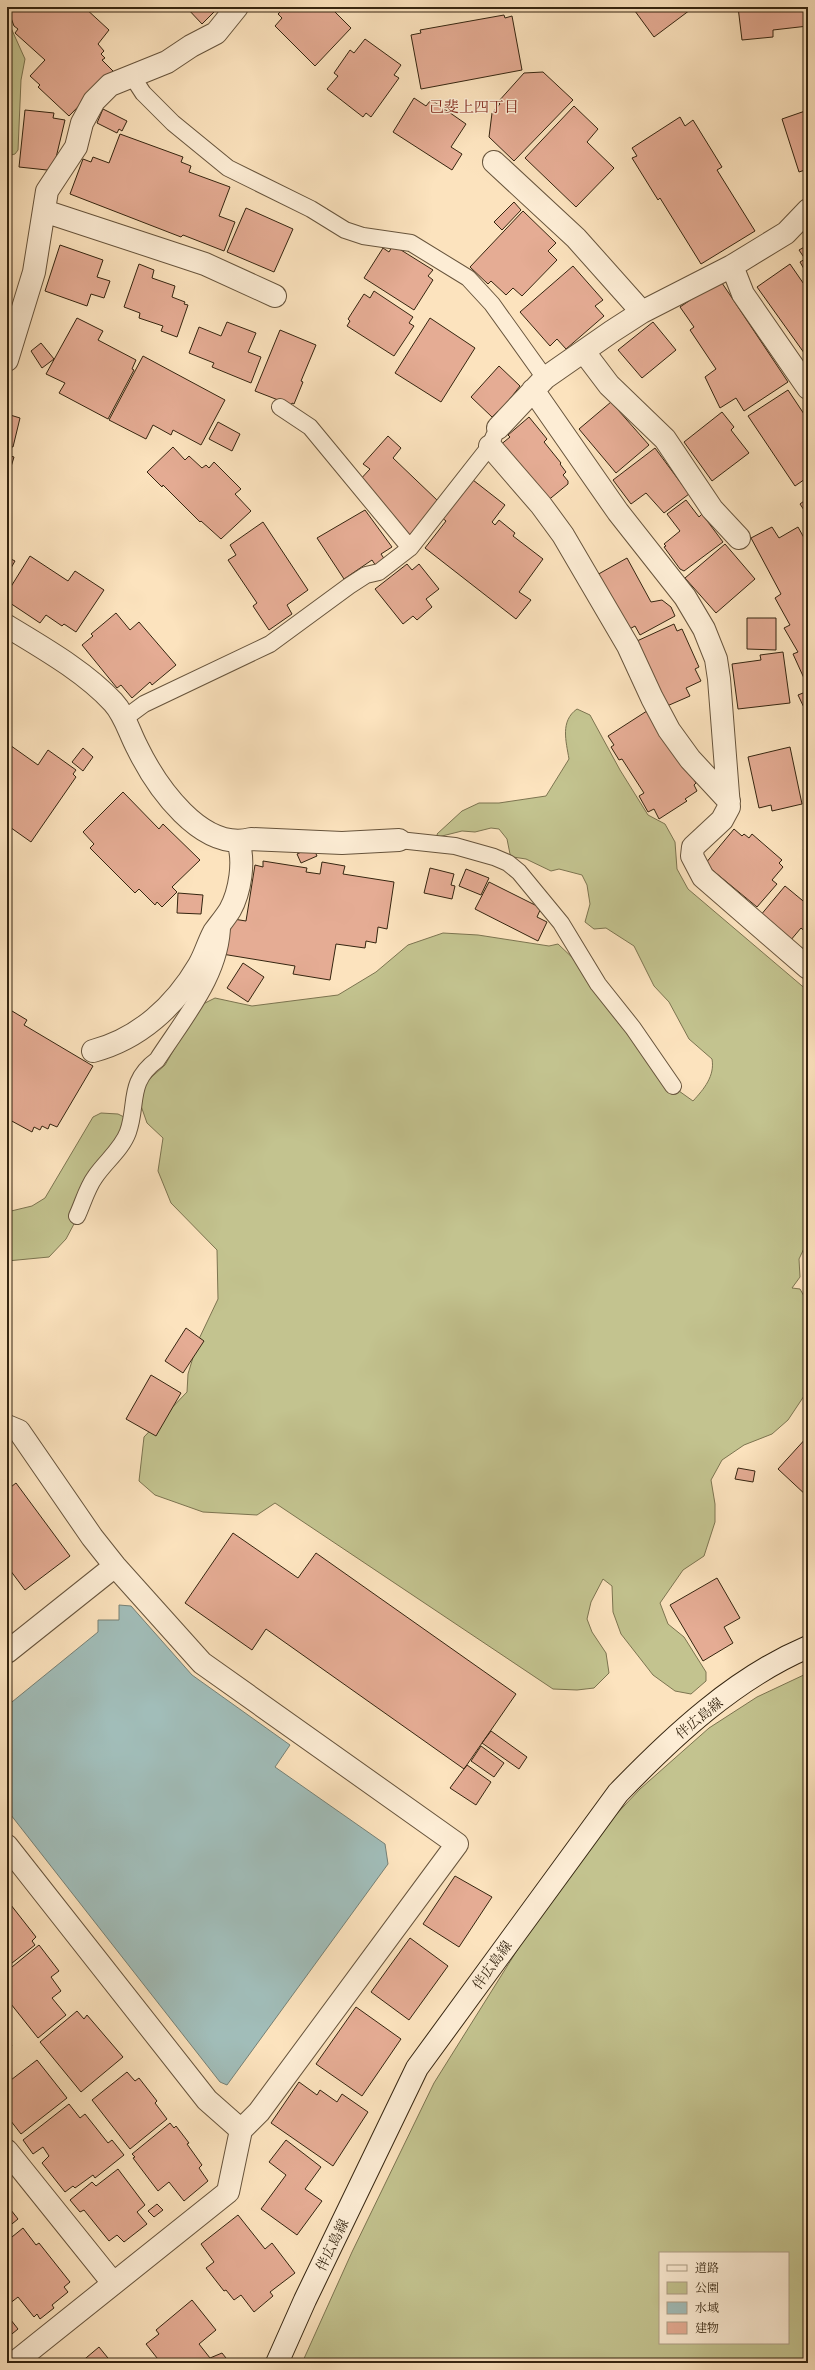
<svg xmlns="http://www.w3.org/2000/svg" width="815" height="2370" viewBox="0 0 815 2370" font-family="'Libre Bodoni','Noto Serif JP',serif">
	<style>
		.green { fill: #c3c38f; stroke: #7c7450; fill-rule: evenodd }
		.water { fill: #a1bdb9; stroke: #768075 }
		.building { fill: #e5ac94; stroke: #352510 }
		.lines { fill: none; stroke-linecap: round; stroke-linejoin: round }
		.lane-casing { stroke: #67543c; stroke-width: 18 }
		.street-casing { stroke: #67543c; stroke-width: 24 }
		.secondary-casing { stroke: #352510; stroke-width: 24 }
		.lane { stroke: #fdedd5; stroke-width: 16 }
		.street { stroke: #fdedd5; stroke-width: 22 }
		.secondary { stroke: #fdedd5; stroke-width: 22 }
		.labels { text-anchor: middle; stroke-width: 3; stroke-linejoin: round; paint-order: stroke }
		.street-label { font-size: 14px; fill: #352510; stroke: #fdedd5 }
		.neighbourhood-label { font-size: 15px; fill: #7a1f14; stroke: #fdedd5 }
	</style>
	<rect width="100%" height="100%" fill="#fce3be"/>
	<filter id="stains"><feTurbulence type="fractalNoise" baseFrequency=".005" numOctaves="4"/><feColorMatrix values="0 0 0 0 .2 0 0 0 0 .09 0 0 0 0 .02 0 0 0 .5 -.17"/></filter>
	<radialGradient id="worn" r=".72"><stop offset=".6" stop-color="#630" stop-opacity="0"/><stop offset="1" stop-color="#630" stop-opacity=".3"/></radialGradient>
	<path class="green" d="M 7,19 L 25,59 L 21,80 L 18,150 L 15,154 L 7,156 Z
		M 577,709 L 590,715 L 620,770 L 648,815 L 665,824 L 675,842 L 677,869 L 688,889 L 808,991 L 808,1240 L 799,1259 L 800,1277 L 792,1288 L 800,1289 L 808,1303 L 808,1390 L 788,1420 L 772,1434 L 744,1445 L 722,1460 L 711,1480 L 715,1504 L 715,1522 L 704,1556 L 683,1570 L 660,1603 L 668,1624 L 684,1637 L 706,1672 L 706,1681 L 691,1694 L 675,1691 L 653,1675 L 621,1634 L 613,1612 L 612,1586 L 603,1579 L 591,1602 L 587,1619 L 592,1632 L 606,1653 L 609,1673 L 594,1688 L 577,1690 L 553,1689 L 275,1503 L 257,1515 L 203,1512 L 155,1495 L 139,1481 L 144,1437 L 187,1392 L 188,1374 L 198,1341 L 218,1299 L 217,1250 L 171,1203 L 158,1171 L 163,1138 L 147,1123 L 140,1103 L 145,1083 L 165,1065 L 199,1006 L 215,998 L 252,1006 L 338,995 L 376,972 L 408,945 L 443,933 L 478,935 L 549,946 L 558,944 L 577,962 L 629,1032 L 664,1086 L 679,1091 L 693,1101 C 704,1089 715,1076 712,1059 L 689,1039 L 669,1002 L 654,986 L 634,946 L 606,928 L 594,929 L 585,922 L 590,904 L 587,885 L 582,875 L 559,869 L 551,871 L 526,859 L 513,857 L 510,854 L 507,839 L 499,829 L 491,828 L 475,832 L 462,831 L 438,837 L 437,834 L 462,811 L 479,803 L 499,803 L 546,796 L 569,759 C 566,741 560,721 577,709 Z
		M 101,1113 L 118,1114 L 126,1118 L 126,1126 L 66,1239 L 49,1257 L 7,1261 L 7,1212 L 32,1206 L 45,1198 L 93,1117 Z
		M 808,1673 L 808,2363 L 302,2363 L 352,2252 L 434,2083 L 553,1893 L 609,1822 L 640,1789 L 709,1728 L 757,1697 ZM 660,2253 L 788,2253 L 788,2343 L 660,2343 Z"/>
	<path class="water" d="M 119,1605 L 131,1606 L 192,1675 L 290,1745 L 275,1767 L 385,1844 L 388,1864 L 227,2085 L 220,2082 L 7,1810 L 7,1706 L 98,1632 L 98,1620 L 119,1620 Z"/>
	<path class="building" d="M 7,7 L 84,7 L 109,30 L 98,44 L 104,51 L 101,54 L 105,58 L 102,60 L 113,71 L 69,116 L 38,87 L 40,85 L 30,76 L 45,60 L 15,33 L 18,29 L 14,26 Z
		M 186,7 L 219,7 L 202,24 Z
		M 285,7 L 330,7 L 351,28 L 315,66 L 275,26 L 282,18 L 278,14 Z
		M 632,7 L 694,7 L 654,37 Z
		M 738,7 L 808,7 L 808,26 L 773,30 L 773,37 L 742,40 Z
		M 504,15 L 505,18 L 512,16 L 522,70 L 421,89 L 411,35 L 421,33 L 420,30 Z
		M 365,39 L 401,65 L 394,75 L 399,78 L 371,117 L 366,113 L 363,117 L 327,89 L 338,76 L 334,73 L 350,50 L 354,53 Z
		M 543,72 L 573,100 L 514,161 L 489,137 L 492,113 L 500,104 L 498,102 L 524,73 Z
		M 414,98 L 426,106 L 430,101 L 433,101 L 466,124 L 451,147 L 462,154 L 452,170 L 393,132 Z
		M 574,106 L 598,129 L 587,142 L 614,168 L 576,207 L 525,158 Z
		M 103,109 L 127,121 L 122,131 L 119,129 L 117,133 L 97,123 Z
		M 25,110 L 54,113 L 53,118 L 65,120 L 55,162 L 47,170 L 19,167 Z
		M 808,110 L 808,169 L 799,172 L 782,119 Z
		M 680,117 L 685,126 L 693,120 L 722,167 L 717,170 L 755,231 L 701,264 L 660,198 L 658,200 L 632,158 L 637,156 L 632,148 Z
		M 120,134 L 183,157 L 181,162 L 191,166 L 189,172 L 230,187 L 219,216 L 235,222 L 224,251 L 183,235 L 181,237 L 70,194 L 83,159 L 91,162 L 93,157 L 109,163 Z
		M 514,202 L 521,210 L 502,230 L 494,222 Z
		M 246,208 L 293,229 L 274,272 L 227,252 Z
		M 523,211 L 556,243 L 548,251 L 557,260 L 522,296 L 513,288 L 506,295 L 491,281 L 488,284 L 470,267 Z
		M 60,245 L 103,260 L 97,277 L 110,281 L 104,298 L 91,294 L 87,306 L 45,291 Z
		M 393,245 L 433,270 L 428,276 L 433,280 L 414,310 L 364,278 L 383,248 L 389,252 Z
		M 808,245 L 808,276 L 800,262 L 805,259 L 799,250 Z
		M 139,264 L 154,270 L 152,278 L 175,286 L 172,297 L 185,302 L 184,304 L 188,305 L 177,337 L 161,331 L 163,326 L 139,318 L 140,313 L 124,307 Z
		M 790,264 L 808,290 L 807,357 L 757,287 Z
		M 573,266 L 603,300 L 595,306 L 604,316 L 566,349 L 557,339 L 550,346 L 520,312 Z
		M 720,280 L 788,382 L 744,411 L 736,398 L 720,408 L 705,377 L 716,369 L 690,330 L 694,327 L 680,307 Z
		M 374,291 L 413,317 L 409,323 L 414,326 L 394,356 L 347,326 L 350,321 L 348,319 L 364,294 L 370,298 Z
		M 77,318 L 103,331 L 98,340 L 136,360 L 132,369 L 134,370 L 108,419 L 59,393 L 65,383 L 46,374 Z
		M 430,318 L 475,348 L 441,402 L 395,373 Z
		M 227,322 L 256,333 L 248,352 L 261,357 L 251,383 L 212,367 L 214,363 L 189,353 L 199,327 L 221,336 Z
		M 653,322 L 676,350 L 642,378 L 618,350 Z
		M 280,330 L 316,345 L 301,381 L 303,382 L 294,404 L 292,403 L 291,405 L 255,391 Z
		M 41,343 L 54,359 L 42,368 L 31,351 Z
		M 143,356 L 225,400 L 201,445 L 173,430 L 171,435 L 153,425 L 146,439 L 109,420 Z
		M 499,366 L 520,386 L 499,413 L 498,411 L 492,417 L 471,397 Z
		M 788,390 L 808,420 L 808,477 L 795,486 L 748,416 Z
		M 611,402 L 649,445 L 616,473 L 579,429 Z
		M 722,412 L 734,427 L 731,430 L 749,453 L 712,481 L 684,442 Z
		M 7,414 L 20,418 L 13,447 L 7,446 Z
		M 529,417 L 547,439 L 544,442 L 561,463 L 560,464 L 566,472 L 563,475 L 568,481 L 568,484 L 546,502 L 499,446 L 510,437 L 508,435 Z
		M 218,422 L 240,434 L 232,451 L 209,439 Z
		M 388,436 L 401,448 L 393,458 L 438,501 L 410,535 L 357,483 L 370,469 L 363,464 Z
		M 173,447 L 185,460 L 189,456 L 202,468 L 206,465 L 209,468 L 214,462 L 241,489 L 235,494 L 251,511 L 221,539 L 201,521 L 200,522 L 163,485 L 162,487 L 147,472 Z
		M 655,448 L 689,494 L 664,513 L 646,493 L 631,504 L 613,480 Z
		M 7,455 L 14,457 L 7,480 Z
		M 473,480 L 505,505 L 492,522 L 495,525 L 499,520 L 515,533 L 513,536 L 543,559 L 519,592 L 531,600 L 516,619 L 425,548 L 446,521 L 441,517 Z
		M 808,498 L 808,516 L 800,504 Z
		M 686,500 L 699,517 L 702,514 L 723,542 L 684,571 L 680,569 L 664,547 L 666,546 L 664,544 L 680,531 L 667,514 Z
		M 365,510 L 392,547 L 381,554 L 385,560 L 376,566 L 372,560 L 344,579 L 317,538 Z
		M 263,522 L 308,590 L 287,605 L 292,614 L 269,630 L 253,606 L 257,603 L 228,560 L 236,555 L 230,545 Z
		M 772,527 L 779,538 L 798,527 L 808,545 L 808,687 L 793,654 L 798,652 L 784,628 L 790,625 L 775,598 L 781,594 L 751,538 Z
		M 725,544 L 755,579 L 716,613 L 685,578 Z
		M 30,556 L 68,581 L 75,571 L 104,590 L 76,632 L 64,624 L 62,626 L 46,615 L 40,623 L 7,601 L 7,593 Z
		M 7,557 L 15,561 L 7,575 Z
		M 627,558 L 651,602 L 662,600 L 671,607 L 675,616 L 640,635 L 635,626 L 626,631 L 595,576 Z
		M 407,564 L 412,570 L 419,564 L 439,589 L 426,599 L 432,607 L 417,620 L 413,616 L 403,624 L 375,589 Z
		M 116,613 L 130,630 L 139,622 L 176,665 L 152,685 L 150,682 L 132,698 L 121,685 L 117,688 L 82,645 L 93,636 L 91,634 Z
		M 747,618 L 776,618 L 776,650 L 747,649 Z
		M 674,624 L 677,631 L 682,629 L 699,667 L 695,669 L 701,681 L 686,688 L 690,696 L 667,706 L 637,641 Z
		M 783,652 L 790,703 L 738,709 L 732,664 L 761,660 L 760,655 Z
		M 808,691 L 808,716 L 798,695 Z
		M 650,709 L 696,783 L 694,785 L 697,791 L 685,799 L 687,801 L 659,819 L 654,809 L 648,812 L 639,796 L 644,793 L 622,759 L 619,760 L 611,747 L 614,745 L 608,736 Z
		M 7,743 L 38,765 L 48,750 L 76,770 L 73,774 L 76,777 L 31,842 L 7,825 Z
		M 790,747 L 802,804 L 772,811 L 771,805 L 759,808 L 748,757 Z
		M 83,748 L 93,757 L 83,771 L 72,762 Z
		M 123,792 L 159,829 L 163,824 L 200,860 L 172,887 L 177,892 L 162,907 L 157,902 L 155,905 L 139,889 L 135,893 L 90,848 L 94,844 L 83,832 Z
		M 734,829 L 742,836 L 744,834 L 749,838 L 752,834 L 782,860 L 779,863 L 783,867 L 772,880 L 777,884 L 757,907 L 705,864 Z
		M 808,845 L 808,855 L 803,849 Z
		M 313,847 L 317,856 L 301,863 L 297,854 Z
		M 263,861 L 307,868 L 306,872 L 320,874 L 322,862 L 345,866 L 343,874 L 394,882 L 387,929 L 378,927 L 376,943 L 366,941 L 365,948 L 336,944 L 330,980 L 293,974 L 295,966 L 222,954 L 227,918 L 246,921 L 255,865 L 263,867 Z
		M 430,868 L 454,874 L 451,885 L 455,886 L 452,899 L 424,893 Z
		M 466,869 L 489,878 L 481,895 L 459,886 Z
		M 489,882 L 541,908 L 537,917 L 547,922 L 538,941 L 475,909 Z
		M 785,886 L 808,905 L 808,934 L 801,928 L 790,941 L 760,916 Z
		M 178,893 L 203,895 L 201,914 L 177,913 Z
		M 243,963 L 264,977 L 248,1002 L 227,988 Z
		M 7,1008 L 27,1020 L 24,1025 L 93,1066 L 57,1127 L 50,1124 L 48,1129 L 42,1126 L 40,1130 L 34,1127 L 32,1132 L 8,1119 L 7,1120 Z
		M 186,1328 L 204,1341 L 183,1373 L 165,1361 Z
		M 151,1375 L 181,1393 L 156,1436 L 126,1419 Z
		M 808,1436 L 808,1497 L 778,1469 Z
		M 738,1468 L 755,1471 L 753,1482 L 735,1479 Z
		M 16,1483 L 70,1556 L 25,1590 L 7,1566 L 7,1490 Z
		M 233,1533 L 298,1578 L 316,1553 L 516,1694 L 464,1769 L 266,1629 L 252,1650 L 185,1603 Z
		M 717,1578 L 740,1618 L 724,1627 L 733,1643 L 703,1661 L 670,1605 Z
		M 491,1731 L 527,1757 L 519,1769 L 482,1743 Z
		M 481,1746 L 504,1763 L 494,1777 L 471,1761 Z
		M 467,1765 L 491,1782 L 476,1805 L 450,1788 Z
		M 455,1876 L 492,1897 L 459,1947 L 423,1924 Z
		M 7,1900 L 36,1937 L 32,1941 L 35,1945 L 7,1967 Z
		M 410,1938 L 448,1966 L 409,2020 L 371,1992 Z
		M 39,1945 L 59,1971 L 51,1977 L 61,1991 L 52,1998 L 66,2015 L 38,2038 L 7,1999 L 7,1971 Z
		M 356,2007 L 401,2039 L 362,2096 L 316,2064 Z
		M 77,2011 L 84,2019 L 87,2015 L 123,2057 L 81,2092 L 40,2042 Z
		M 7,2039 L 12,2046 L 7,2050 Z
		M 37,2060 L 67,2098 L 21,2134 L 7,2116 L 7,2083 Z
		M 127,2072 L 135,2081 L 139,2078 L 157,2101 L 155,2103 L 167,2119 L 130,2149 L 92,2100 Z
		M 299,2082 L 317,2095 L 320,2090 L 337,2102 L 342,2094 L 368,2112 L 333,2166 L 271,2123 Z
		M 69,2104 L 80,2118 L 85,2114 L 108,2143 L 112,2140 L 124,2155 L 95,2178 L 93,2175 L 75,2188 L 73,2186 L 65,2192 L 42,2163 L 49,2156 L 43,2147 L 33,2154 L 23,2140 Z
		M 170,2123 L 174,2128 L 176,2126 L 189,2143 L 187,2144 L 202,2165 L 199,2168 L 208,2181 L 184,2201 L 169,2182 L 158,2191 L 133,2158 L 135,2157 L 132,2154 Z
		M 286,2140 L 321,2167 L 305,2189 L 322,2201 L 297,2235 L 261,2209 L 286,2175 L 269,2162 Z
		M 118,2169 L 145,2205 L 137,2212 L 147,2224 L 124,2242 L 117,2235 L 109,2241 L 84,2210 L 80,2212 L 70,2200 L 92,2182 L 96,2186 Z
		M 157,2204 L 163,2210 L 154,2217 L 148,2211 Z
		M 7,2205 L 18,2219 L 7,2228 Z
		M 238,2215 L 265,2249 L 272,2243 L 295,2273 L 270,2292 L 273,2296 L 254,2312 L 241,2295 L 234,2300 L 226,2290 L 224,2291 L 206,2268 L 214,2262 L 201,2244 Z
		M 23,2228 L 36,2245 L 39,2243 L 70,2282 L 64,2287 L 68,2292 L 52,2305 L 54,2308 L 40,2319 L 37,2314 L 34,2317 L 18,2297 L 9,2304 L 7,2301 L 7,2241 Z
		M 192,2300 L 216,2330 L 199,2344 L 210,2358 L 222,2353 L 230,2363 L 161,2363 L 146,2344 L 159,2334 L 156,2330 Z
		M 7,2315 L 18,2329 L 7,2338 Z
		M 99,2347 L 112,2363 L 80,2363 Z"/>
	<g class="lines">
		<defs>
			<path id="lane" d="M 132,76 L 143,93 L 173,123 L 228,168 L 311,209 L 345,230 L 363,236 L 411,243 L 468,278 L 492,304 L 545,378
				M 280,407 L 310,427 L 410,548
				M 125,718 L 144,704 L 270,644 L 349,586 L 366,575 L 379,572 L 410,548 L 490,446 L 494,436
				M 399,840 L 455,846 L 494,857 L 508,863 L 519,872 L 561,923 L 598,984 L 633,1028 L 673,1086
				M 77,1216 C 83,1203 87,1188 95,1177 C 105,1162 122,1149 128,1132 C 138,1104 127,1082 157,1060 C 184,1018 224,972 222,920"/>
			<path id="street" d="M 494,162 L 576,238 L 642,312
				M 808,210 L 786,233 L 732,266 L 743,294 L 808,388
				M 44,211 L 205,264 L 275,296
				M 584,352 L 609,385 L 665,439 L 712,509 L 739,538
				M 7,360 L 34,272 L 47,191 L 76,147 L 82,123 L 94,101 L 110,85 L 167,62 L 191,46 L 216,33 L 237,7
				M 533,390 L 618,512 L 685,597 L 704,629 L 716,659 L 719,679 L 729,807 L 722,820 L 693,847 L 692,856 L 703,877 L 808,968
				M 498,428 L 545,378 L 611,332 L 642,312 L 732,266
				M 490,446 L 541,505 L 563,535 L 628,646 L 652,698 L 669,730 L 690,759 L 729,801
				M 7,626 C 43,648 84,671 113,702 C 125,715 129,732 137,747 C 156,786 201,852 251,839 L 342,843 L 399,840
				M 93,1051 C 139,1039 175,1006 199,965 C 205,955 208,943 214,932 C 219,925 225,918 230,910 C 240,892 245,861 238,842
				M 7,1426 L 19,1431 L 92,1537 L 115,1566 L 202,1663 L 457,1844 L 259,2112 L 241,2130 L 228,2192 L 14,2363
				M 7,1652 L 115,1566
				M 7,1846 L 207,2100 L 241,2130
				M 7,2151 L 113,2283"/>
			<path id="secondary" d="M 277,2363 L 305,2300 L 417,2068 L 618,1793 C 673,1736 735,1678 808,1647"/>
		</defs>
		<use href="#lane" class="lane-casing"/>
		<use href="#street" class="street-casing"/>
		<use href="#secondary" class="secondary-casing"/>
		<use href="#lane" class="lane"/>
		<use href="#street" class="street"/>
		<use href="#secondary" class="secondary"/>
	</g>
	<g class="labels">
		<g class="street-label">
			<text transform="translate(699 1718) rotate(-39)" y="5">伴広島線</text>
			<text transform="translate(492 1965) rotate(-54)" y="5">伴広島線</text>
			<text transform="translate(332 2245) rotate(-64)" y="5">伴広島線</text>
		</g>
		<g class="neighbourhood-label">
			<text x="474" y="112">己斐上四丁目</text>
		</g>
	</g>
	<rect width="815" height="2370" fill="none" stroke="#fce3be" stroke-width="24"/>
	<rect x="8" y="8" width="799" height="2354" fill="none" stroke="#352510" stroke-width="2"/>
	<rect x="12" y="12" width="791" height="2346" fill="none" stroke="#352510"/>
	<rect x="659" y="2252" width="130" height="92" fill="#fdedd5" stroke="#ad9d86"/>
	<rect x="667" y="2265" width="20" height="6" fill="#fdedd5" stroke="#ad9d86"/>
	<text x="695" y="2272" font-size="12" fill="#352510">道路</text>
	<rect x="667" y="2282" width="20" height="12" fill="#c3c38f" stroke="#ad9d86"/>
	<text x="695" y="2292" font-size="12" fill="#352510">公園</text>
	<rect x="667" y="2302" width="20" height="12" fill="#a1bdb9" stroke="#ad9d86"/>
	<text x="695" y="2312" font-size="12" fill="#352510">水域</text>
	<rect x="667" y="2322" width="20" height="12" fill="#e5ac94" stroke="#ad9d86"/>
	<text x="695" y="2332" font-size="12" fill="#352510">建物</text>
	<rect width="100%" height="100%" filter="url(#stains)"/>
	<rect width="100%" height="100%" fill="url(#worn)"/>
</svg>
